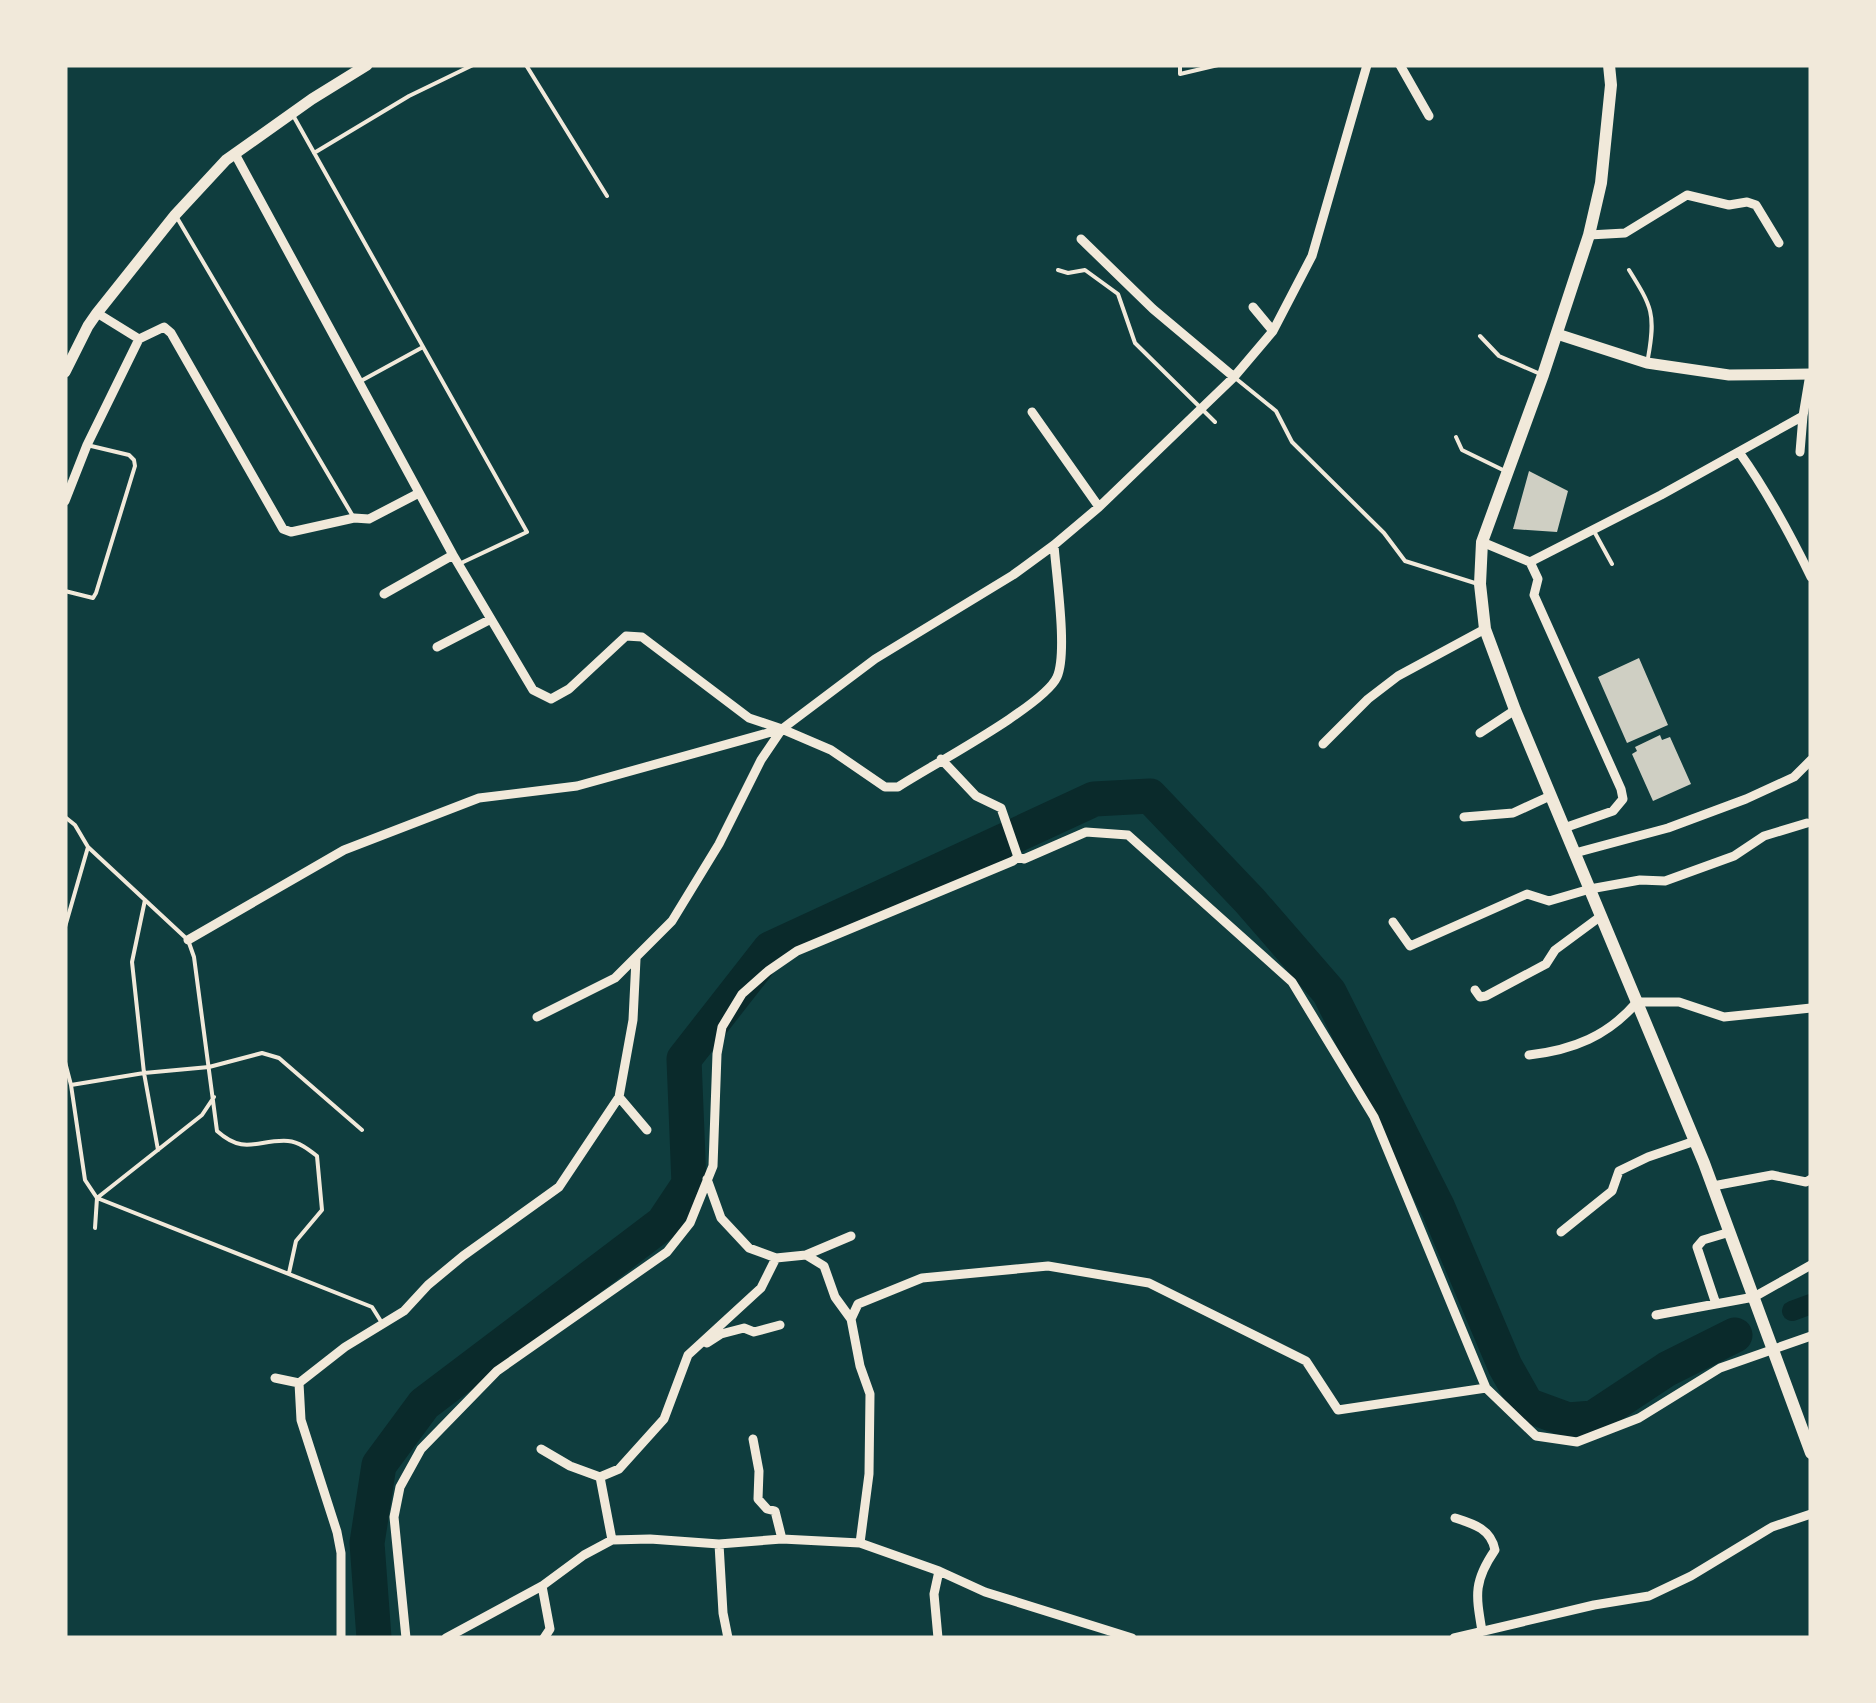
<svg xmlns="http://www.w3.org/2000/svg" width="1876" height="1703" viewBox="0 0 1876 1703" font-family="'IBM Plex Serif',serif">
	<style>
		.lines { fill: none; stroke-linecap: round; stroke-linejoin: round }
		.canal { stroke: #0a2a2b; stroke-width: 20 }
		.river { stroke: #0a2a2b; stroke-width: 35 }
		.building { fill: #cfcfc3 }
		.service { stroke: #f1e9da; stroke-width: 4 }
		.minor { stroke: #f1e9da; stroke-width: 9 }
		.tertiary { stroke: #f1e9da; stroke-width: 11 }
		.secondary { stroke: #f1e9da; stroke-width: 12 }
	</style>
	<rect width="100%" height="100%" fill="#0f3d3e"/>
	<g class="lines">
		<path class="canal" d="M 1792,1311 L 1811,1304"/>
		<path class="river" d="M 374,1638 L 367,1543 L 379,1465 L 424,1404 L 663,1223 L 689,1184 L 684,1059 L 770,949 L 1094,799 L 1150,796 L 1250,901 L 1329,992 L 1438,1208 L 1505,1366 L 1527,1405 L 1568,1420 L 1593,1418 L 1667,1369 L 1735,1335"/>
	</g>
	<path class="building" d="M 1529,471 L 1568,491 L 1557,532 L 1513,529 Z
		M 1639,658 L 1668,725 L 1627,743 L 1598,677 Z
		M 1660,735 L 1662,740 L 1670,737 L 1691,784 L 1653,801 L 1632,754 L 1637,751 L 1635,747 Z"/>
	<g class="lines">
		<path class="service" d="M 526,65 L 607,196
			M 1180,65 L 1180,74 L 1218,65
			M 294,117 L 527,532 L 459,564
			M 314,153 L 409,96 L 473,65
			M 176,216 L 354,518
			M 1058,270 L 1068,273 L 1085,270 L 1118,294 L 1135,343 L 1215,422
			M 1629,270 C 1652,307 1656,314 1648,358
			M 1480,336 L 1499,356 L 1538,373
			M 1234,377 L 1276,411 L 1292,442 L 1384,533 L 1405,561 L 1478,584
			M 359,382 L 423,347
			M 1456,437 L 1462,450 L 1503,470
			M 1595,533 L 1612,564
			M 65,591 L 93,598 L 96,593 L 135,466 L 134,460 L 129,455 L 87,445
			M 65,817 L 75,825 L 88,847 L 65,927
			M 88,847 L 188,940 L 194,957 L 217,1131 C 245,1156 258,1139 288,1141 C 299,1142 308,1149 317,1156 L 322,1210 L 296,1241 L 289,1273
			M 145,900 L 132,962 L 144,1073 L 158,1150
			M 65,1062 L 71,1085 L 85,1180 L 97,1198 L 95,1228
			M 71,1085 L 144,1073 L 209,1067 L 262,1053 L 279,1058 L 362,1130
			M 97,1198 L 372,1307 L 382,1323
			M 97,1198 L 202,1115 L 214,1097"/>
		<path class="minor" d="M 1400,65 L 1429,116
			M 235,154 L 453,555 L 533,690 L 551,699 L 569,689 L 626,636 L 642,637 L 749,718 L 782,729 L 831,750 L 885,787 L 898,787 C 930,766 1044,706 1057,677 C 1068,653 1056,574 1054,545
			M 1589,235 L 1625,233 L 1687,195 L 1729,205 L 1747,202 L 1756,205 L 1779,243
			M 1081,239 L 1153,309 L 1234,377
			M 1253,307 L 1273,331
			M 97,313 L 139,339 L 164,327 L 171,333 L 283,529 L 291,532 L 354,518 L 369,519 L 419,493
			M 1032,412 L 1099,507
			M 1739,452 C 1767,491 1790,534 1811,577
			M 1800,452 L 1803,416
			M 65,501 L 87,445 L 139,339
			M 1482,542 L 1530,562 L 1538,579 L 1534,595 L 1621,789 L 1623,799 L 1613,811 L 1564,828
			M 1530,562 L 1661,495 L 1803,416 L 1810,374
			M 384,594 L 453,555
			M 437,647 L 491,619
			M 1480,733 L 1515,710
			M 1323,744 L 1368,699 L 1398,676 L 1485,629
			M 1464,817 L 1513,813 L 1550,796
			M 1575,853 L 1668,828 L 1746,799 L 1794,777 L 1811,760
			M 1018,857 L 1024,859 L 1086,832 L 1128,835 L 1292,982 L 1374,1117 L 1486,1388 L 1536,1436 L 1577,1442 L 1639,1418 L 1720,1368 L 1811,1336
			M 1393,922 L 1410,946 L 1527,894 L 1549,901 L 1590,889 L 1640,880 L 1665,881 L 1734,856 L 1764,836 L 1807,823
			M 188,940 L 344,850 L 479,798 L 577,786 L 782,729 L 875,659 L 1013,575 L 1054,545 L 1099,507 L 1234,377 L 1273,331 L 1312,256 L 1367,65
			M 1475,990 L 1480,997 L 1486,996 L 1546,964 L 1555,950 L 1601,916
			M 537,1017 L 615,978 L 672,921 L 719,844 L 761,760 L 782,729
			M 1529,1055 C 1573,1050 1608,1036 1637,1002 L 1679,1002 L 1724,1017 L 1811,1008
			M 619,1097 L 647,1130
			M 707,1179 L 721,1218 L 749,1248 L 776,1258 L 806,1255 L 824,1266 L 835,1297 L 851,1319 L 860,1366 L 870,1394 L 869,1474 L 860,1543
			M 1713,1186 L 1772,1175 L 1806,1182 L 1811,1179
			M 1561,1232 L 1612,1191 L 1619,1171 L 1648,1157 L 1695,1141
			M 806,1255 L 851,1236
			M 1716,1304 L 1697,1247 L 1703,1240 L 1730,1232
			M 1656,1315 L 1754,1297 L 1811,1265
			M 851,1319 L 858,1304 L 922,1278 L 1048,1266 L 1149,1283 L 1306,1361 L 1338,1410 L 1486,1388
			M 707,1343 L 721,1334 L 744,1328 L 754,1332 L 780,1325
			M 275,1378 L 299,1383
			M 753,1439 L 759,1471 L 758,1499 L 767,1509 L 775,1511 L 782,1539
			M 541,1449 L 570,1466 L 600,1477 L 612,1540
			M 600,1477 L 619,1469 L 664,1419 L 688,1355 L 761,1288 L 776,1258
			M 1455,1518 C 1474,1524 1491,1529 1495,1550 C 1473,1582 1476,1595 1482,1631
			M 719,1544 L 723,1613 L 728,1638
			M 542,1586 L 550,1629 L 544,1638
			M 341,1638 L 341,1553 L 337,1532 L 301,1420 L 299,1383 L 345,1347 L 404,1311 L 428,1285 L 463,1256 L 559,1187 L 619,1097 L 633,1020 L 636,959
			M 406,1638 L 394,1517 L 400,1487 L 421,1449 L 497,1371 L 667,1252 L 690,1223 L 713,1166 L 717,1054 L 722,1027 L 742,994 L 768,971 L 797,951 L 1013,861 L 1018,857 L 1001,808 L 976,796 L 941,759
			M 446,1638 L 542,1586 L 584,1555 L 612,1540 L 650,1539 L 719,1544 L 782,1539 L 860,1543 L 939,1571 L 985,1592 L 1132,1638
			M 938,1638 L 934,1594 L 939,1571
			M 1454,1638 L 1594,1605 L 1649,1596 L 1691,1576 L 1772,1527 L 1811,1514"/>
		<path class="tertiary" d="M 1557,334 L 1647,363 L 1729,375 L 1811,374
			M 65,372 L 88,326 L 97,313 L 175,215 L 226,160 L 312,99 L 367,65"/>
		<path class="secondary" d="M 1609,65 L 1611,85 L 1601,183 L 1589,235 L 1543,375 L 1482,542 L 1480,584 L 1485,629 L 1515,710 L 1704,1163 L 1811,1453"/>
	</g>
	<rect width="1876" height="1703" fill="none" stroke="#f1e9da" stroke-width="135"/>
</svg>
